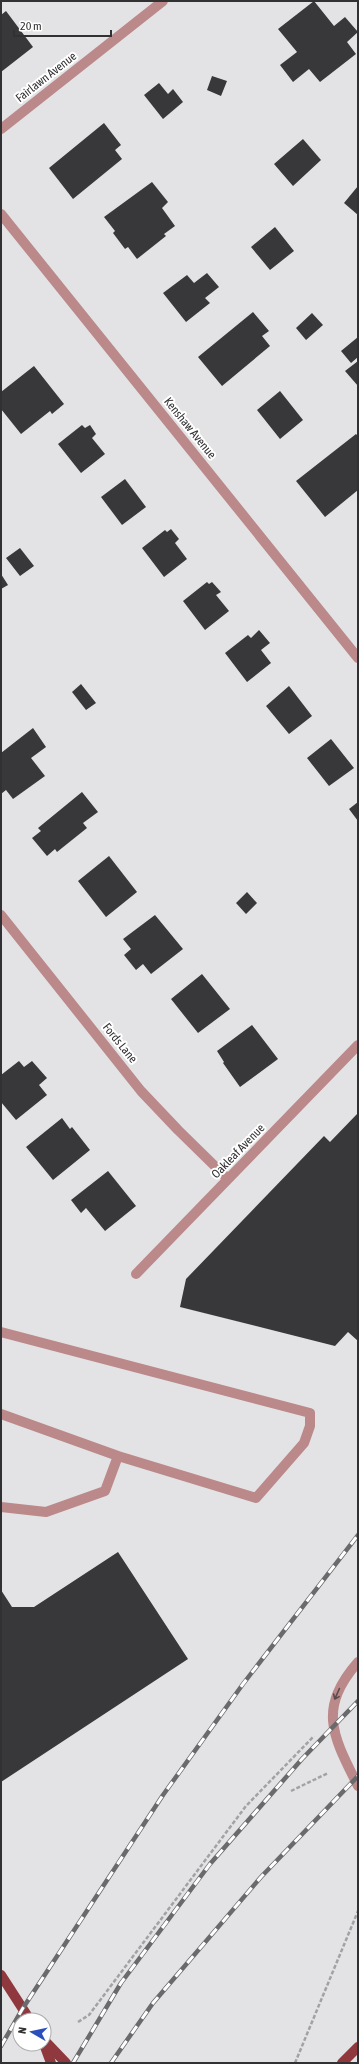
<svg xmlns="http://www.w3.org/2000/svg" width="359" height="2064" viewBox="0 0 359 2064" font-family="'Asap Condensed',sans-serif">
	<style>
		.building { fill: #38383b }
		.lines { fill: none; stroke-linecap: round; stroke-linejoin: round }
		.path { stroke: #a2a2a5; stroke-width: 2.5; stroke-dasharray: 4 2; stroke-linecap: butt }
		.service { stroke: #bb8989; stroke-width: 10 }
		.minor { stroke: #bb8989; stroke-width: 10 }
		.primary { stroke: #8f393f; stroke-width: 10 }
		.rail-casing { stroke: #6a6a6c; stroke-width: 4.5 }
		.rail { stroke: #fff; stroke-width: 3; stroke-dasharray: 9; stroke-linecap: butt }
		.oneway { stroke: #5a4b4d }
		.labels { text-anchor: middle; stroke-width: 4; stroke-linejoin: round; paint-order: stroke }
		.street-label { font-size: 12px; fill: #313133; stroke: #fff }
	</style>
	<rect width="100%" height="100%" fill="#e3e3e6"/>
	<path class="building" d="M 314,1 L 334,26 L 345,17 L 358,32 L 347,42 L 356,54 L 320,82 L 309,69 L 293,82 L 280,65 L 297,52 L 278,29 Z
		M 6,11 L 33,47 L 1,72 L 1,15 Z
		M 212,76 L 227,81 L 221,96 L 207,90 Z
		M 159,83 L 168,94 L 173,89 L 183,102 L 163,119 L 144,95 Z
		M 104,123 L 121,145 L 115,150 L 122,159 L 73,199 L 49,168 Z
		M 303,139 L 321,160 L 293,186 L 274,164 Z
		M 152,182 L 168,202 L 162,208 L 175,226 L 164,234 L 166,236 L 137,259 L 128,247 L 125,249 L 113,233 L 115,231 L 104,217 Z
		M 358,186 L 358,215 L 344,203 Z
		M 275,227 L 294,251 L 270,270 L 251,247 Z
		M 207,273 L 219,287 L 205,298 L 210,303 L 186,322 L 163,293 L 187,275 L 194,283 Z
		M 253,312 L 269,331 L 262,336 L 270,346 L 222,386 L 198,357 Z
		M 312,313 L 323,325 L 306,340 L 296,328 Z
		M 358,337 L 358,357 L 351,363 L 341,351 Z
		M 358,361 L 358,386 L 345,371 Z
		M 34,366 L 64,404 L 52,414 L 50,411 L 21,434 L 1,409 L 1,392 Z
		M 280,391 L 303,420 L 280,439 L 257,410 Z
		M 82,425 L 85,428 L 90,425 L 96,434 L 92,438 L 105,454 L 81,473 L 58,444 Z
		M 356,434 L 358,436 L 358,490 L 325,517 L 296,481 Z
		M 125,479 L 146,507 L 122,525 L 101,497 Z
		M 171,529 L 179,539 L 175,543 L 187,559 L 164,577 L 142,548 L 165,530 L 167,532 Z
		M 20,548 L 34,566 L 20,576 L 6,558 Z
		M 1,574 L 8,585 L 1,589 Z
		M 207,582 L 209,584 L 212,582 L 221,592 L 216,595 L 229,611 L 205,630 L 183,601 Z
		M 259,630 L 270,643 L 261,650 L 271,663 L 247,682 L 225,653 L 248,635 L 251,638 Z
		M 81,684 L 96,703 L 86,710 L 72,692 Z
		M 289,686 L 312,716 L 289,734 L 266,706 Z
		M 33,728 L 46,747 L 31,758 L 45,776 L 13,799 L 6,790 L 1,794 L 1,753 Z
		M 331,739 L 354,768 L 329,786 L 307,758 Z
		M 82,792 L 98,812 L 83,823 L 87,828 L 57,852 L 55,849 L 47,856 L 32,838 L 41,831 L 38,828 Z
		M 358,802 L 358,821 L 349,809 Z
		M 109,856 L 137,892 L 106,917 L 78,881 Z
		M 247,892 L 257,903 L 246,914 L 236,903 Z
		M 155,915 L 183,949 L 151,974 L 143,964 L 136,970 L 124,955 L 131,949 L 123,939 Z
		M 202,974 L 230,1009 L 198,1033 L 171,999 Z
		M 252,1025 L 278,1059 L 240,1087 L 223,1063 L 224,1062 L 217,1051 Z
		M 19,1061 L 24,1067 L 32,1061 L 47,1078 L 39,1085 L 47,1095 L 16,1120 L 1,1102 L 1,1075 Z
		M 358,1113 L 358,1341 L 348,1332 L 335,1346 L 180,1307 L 186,1279 L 324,1136 L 330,1142 Z
		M 62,1118 L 70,1129 L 72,1127 L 90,1150 L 53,1180 L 26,1147 Z
		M 108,1171 L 136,1206 L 105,1231 L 86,1208 L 81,1213 L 71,1200 Z
		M 118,1552 L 188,1659 L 1,1782 L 1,1590 L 12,1607 L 34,1607 Z"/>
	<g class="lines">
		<path class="path" d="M 291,1791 L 328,1773
			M 78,2022 L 89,2015 L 246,1806 L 314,1736
			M 295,2063 L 358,1911"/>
		<path class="service" d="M 1,1332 L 310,1413 L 310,1426 L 304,1443 L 256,1498 L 118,1456 L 1,1414
			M 1,1507 L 46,1512 L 105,1491 L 118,1456
			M 358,1662 C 317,1709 333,1736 358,1786"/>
		<path class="minor" d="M 1,129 L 163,1
			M 1,214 L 358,658
			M 1,915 L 141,1091 L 178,1130 L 228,1179
			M 136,1274 L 358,1045"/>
		<path class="primary" d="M 1,1975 L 30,2020
			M 44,2040 L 66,2063
			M 44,2044 L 51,2063
			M 342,2063 L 358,2047"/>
		<defs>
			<path id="rail" d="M 1,2046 L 23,2008 L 163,1795 L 243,1684 L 358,1535
				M 73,2063 L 121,1983 L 210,1864 L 302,1759 L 358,1701
				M 111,2063 L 153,2003 L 261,1877 L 358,1776"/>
		</defs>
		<use href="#rail" class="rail-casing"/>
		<use href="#rail" class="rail"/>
	</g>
	<defs><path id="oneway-shaft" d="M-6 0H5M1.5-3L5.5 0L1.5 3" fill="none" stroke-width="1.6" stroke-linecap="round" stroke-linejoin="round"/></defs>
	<use class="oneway" href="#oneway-shaft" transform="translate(337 1694) rotate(114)"/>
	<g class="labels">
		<g class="street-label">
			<text transform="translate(46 77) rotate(-38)" y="4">Fairlawn Avenue</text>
			<text transform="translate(190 428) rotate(51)" y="4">Kenshaw Avenue</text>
			<text transform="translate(120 1043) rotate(51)" y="4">Fords Lane</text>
			<text transform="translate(238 1151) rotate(-46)" y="4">Oakleaf Avenue</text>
		</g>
	</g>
	<rect width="359" height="2064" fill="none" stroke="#313133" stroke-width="4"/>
	<g transform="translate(32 2032) rotate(279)"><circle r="19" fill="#ffffff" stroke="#adadad"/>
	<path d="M0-3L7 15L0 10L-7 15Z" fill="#2c4fbe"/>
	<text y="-6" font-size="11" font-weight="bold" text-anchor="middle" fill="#313133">N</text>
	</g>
	<path d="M14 30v6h97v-6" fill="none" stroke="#313133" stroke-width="2"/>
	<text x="20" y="30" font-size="12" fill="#313133" stroke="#ffffff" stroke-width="3" paint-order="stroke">20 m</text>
</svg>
